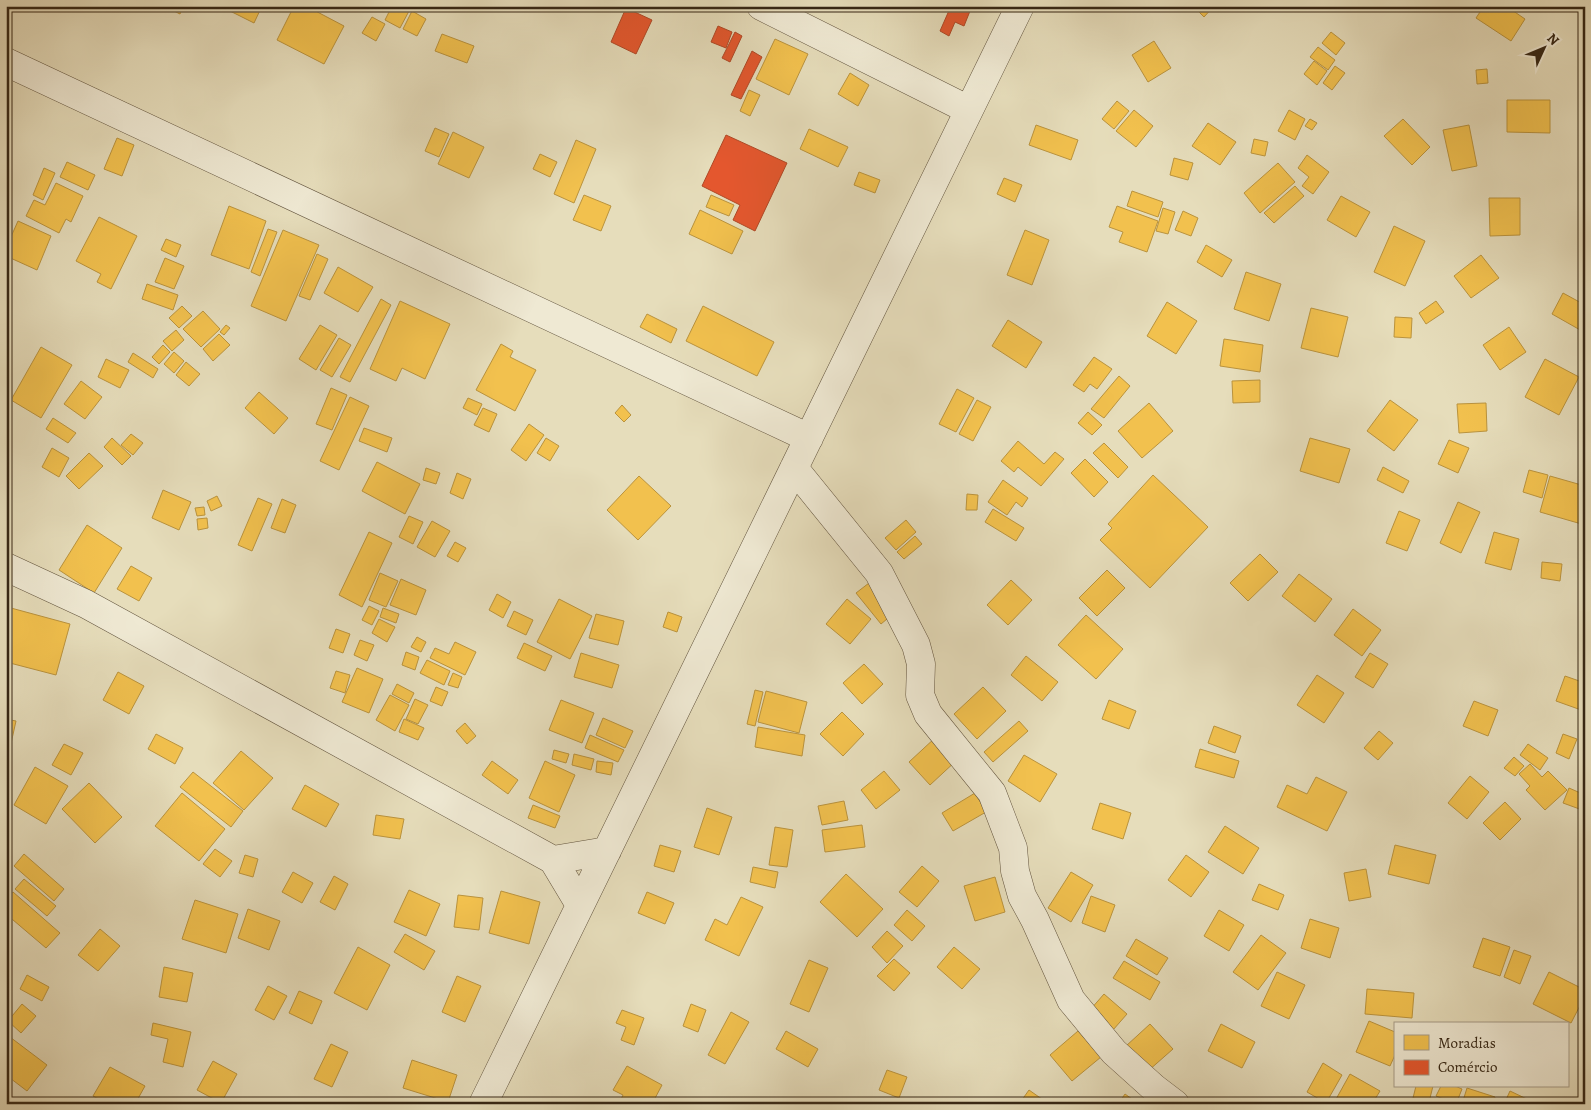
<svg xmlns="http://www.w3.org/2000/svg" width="1591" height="1110" viewBox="0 0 1591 1110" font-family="Alegreya,serif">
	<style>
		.homes { fill: #f2c14e; stroke: #ba933d }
		.shops { fill: #e4572e; stroke: #b04926 }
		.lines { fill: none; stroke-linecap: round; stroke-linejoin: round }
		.street-casing { stroke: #62543e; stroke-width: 29 }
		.street { stroke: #efe9d3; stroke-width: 28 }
	</style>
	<rect width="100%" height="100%" fill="#e6ddbb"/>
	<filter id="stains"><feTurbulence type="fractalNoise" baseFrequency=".004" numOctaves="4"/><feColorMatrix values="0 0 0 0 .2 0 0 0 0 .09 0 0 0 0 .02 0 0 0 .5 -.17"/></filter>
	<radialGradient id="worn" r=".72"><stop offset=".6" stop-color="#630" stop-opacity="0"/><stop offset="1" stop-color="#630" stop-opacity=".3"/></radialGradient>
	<path class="homes" d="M 164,6 L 183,6 L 180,14 Z
		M 220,6 L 262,6 L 254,23 Z
		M 294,6 L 306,6 L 344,26 L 324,64 L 277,40 Z
		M 392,6 L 400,6 L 409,11 L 400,28 L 385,20 Z
		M 1193,6 L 1214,6 L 1204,17 Z
		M 1368,6 L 1381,6 L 1379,10 Z
		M 1484,6 L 1506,6 L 1525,19 L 1511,41 L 1476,18 Z
		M 412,11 L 426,19 L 417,36 L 403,29 Z
		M 372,17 L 385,24 L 376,41 L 362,33 Z
		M 1331,32 L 1345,43 L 1336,55 L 1322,43 Z
		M 442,34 L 474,46 L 467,63 L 435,51 Z
		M 775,39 L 808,54 L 789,95 L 756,79 Z
		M 1154,41 L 1171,68 L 1148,82 L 1132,55 Z
		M 1318,47 L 1335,60 L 1328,70 L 1310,57 Z
		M 1314,61 L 1327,71 L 1317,85 L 1304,74 Z
		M 1335,66 L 1345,73 L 1332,90 L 1323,83 Z
		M 1487,69 L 1488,83 L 1477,84 L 1476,70 Z
		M 850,73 L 869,85 L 858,106 L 838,94 Z
		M 749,90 L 760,95 L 750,116 L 740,111 Z
		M 1507,100 L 1550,100 L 1550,133 L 1507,132 Z
		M 1117,101 L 1129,111 L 1114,129 L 1102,119 Z
		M 1134,110 L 1153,126 L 1136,147 L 1116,131 Z
		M 1289,110 L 1305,119 L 1295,140 L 1278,131 Z
		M 1310,119 L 1317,123 L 1312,130 L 1305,126 Z
		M 1403,119 L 1430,147 L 1412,165 L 1384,136 Z
		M 1208,123 L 1236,142 L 1220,165 L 1192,146 Z
		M 1036,125 L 1078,140 L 1071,160 L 1029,145 Z
		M 1469,125 L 1477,166 L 1452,171 L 1443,130 Z
		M 435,128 L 449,134 L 439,157 L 425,151 Z
		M 809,129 L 848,147 L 838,167 L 800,149 Z
		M 453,132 L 484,147 L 469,178 L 438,164 Z
		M 117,138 L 134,145 L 122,176 L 104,169 Z
		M 1254,139 L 1268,142 L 1265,156 L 1251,153 Z
		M 576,140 L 596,149 L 574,203 L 554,194 Z
		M 540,154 L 557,162 L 550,177 L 533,169 Z
		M 1307,155 L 1329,172 L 1313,194 L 1302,186 L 1309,177 L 1298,168 Z
		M 1174,158 L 1193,163 L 1188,180 L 1170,175 Z
		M 67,162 L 95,175 L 88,190 L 60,177 Z
		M 1278,163 L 1295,182 L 1260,213 L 1244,193 Z
		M 44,168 L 55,173 L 43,200 L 33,195 Z
		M 859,172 L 880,180 L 875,193 L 854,185 Z
		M 1004,178 L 1022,185 L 1015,202 L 997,194 Z
		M 56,183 L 83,196 L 71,222 L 66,219 L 59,233 L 26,216 L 34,200 L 45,205 Z
		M 1295,186 L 1304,196 L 1274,223 L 1264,213 Z
		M 1132,191 L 1163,202 L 1158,217 L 1127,206 Z
		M 584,195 L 611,206 L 601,231 L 573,220 Z
		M 711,195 L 734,205 L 729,216 L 706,207 Z
		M 1341,196 L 1370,212 L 1356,237 L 1327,220 Z
		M 1489,198 L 1520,198 L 1520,235 L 1490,236 Z
		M 229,206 L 266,221 L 249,269 L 211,255 Z
		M 1117,206 L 1158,221 L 1147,252 L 1119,242 L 1123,232 L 1109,227 Z
		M 1163,208 L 1175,212 L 1168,234 L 1156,231 Z
		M 700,210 L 743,231 L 732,254 L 689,234 Z
		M 1183,211 L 1198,218 L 1191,236 L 1175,230 Z
		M 99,217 L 137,236 L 111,289 L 97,282 L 101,274 L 76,261 Z
		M 18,221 L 51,236 L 37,270 L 6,256 L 6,248 Z
		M 1394,226 L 1425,241 L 1405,286 L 1374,272 Z
		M 268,229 L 277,232 L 260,276 L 251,272 Z
		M 283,230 L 319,245 L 286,321 L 251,306 Z
		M 1025,230 L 1049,240 L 1032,285 L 1007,275 Z
		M 166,239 L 181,245 L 176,257 L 161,250 Z
		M 1206,245 L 1232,260 L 1222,277 L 1197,262 Z
		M 317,254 L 328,259 L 310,300 L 299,296 Z
		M 1481,255 L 1499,278 L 1471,298 L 1454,276 Z
		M 165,258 L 184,266 L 174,289 L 155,282 Z
		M 338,267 L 373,287 L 358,312 L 324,293 Z
		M 1246,272 L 1281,284 L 1269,321 L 1234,309 Z
		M 147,284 L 178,295 L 173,310 L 142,299 Z
		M 1563,293 L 1585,305 L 1585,327 L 1582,331 L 1552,314 Z
		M 381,299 L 391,305 L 350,382 L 340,377 Z
		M 400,301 L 450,324 L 425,379 L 402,368 L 396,381 L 370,369 Z
		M 1436,301 L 1444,312 L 1426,324 L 1419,313 Z
		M 1167,302 L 1197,321 L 1176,354 L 1147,336 Z
		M 182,306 L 192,316 L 179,328 L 169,318 Z
		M 703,306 L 774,342 L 757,376 L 686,341 Z
		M 1311,308 L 1348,317 L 1338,357 L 1301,348 Z
		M 203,311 L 220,329 L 201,347 L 183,329 Z
		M 647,314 L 677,329 L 671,343 L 640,327 Z
		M 1395,317 L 1412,318 L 1411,338 L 1394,337 Z
		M 1008,320 L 1042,342 L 1026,368 L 992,346 Z
		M 226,325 L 230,328 L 224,335 L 220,332 Z
		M 320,325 L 337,335 L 316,370 L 299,359 Z
		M 1509,327 L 1526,352 L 1500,370 L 1483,345 Z
		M 176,330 L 184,340 L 172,351 L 163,341 Z
		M 219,334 L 230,345 L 213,361 L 203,349 Z
		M 339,338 L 351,345 L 332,377 L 320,370 Z
		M 1224,339 L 1263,345 L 1260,372 L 1220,366 Z
		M 501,344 L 513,351 L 510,357 L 536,370 L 515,411 L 476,390 Z
		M 163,345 L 170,352 L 159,364 L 152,357 Z
		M 41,347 L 72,365 L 41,418 L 11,400 Z
		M 174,352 L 184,361 L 174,373 L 164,364 Z
		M 133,353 L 158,369 L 153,378 L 128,362 Z
		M 1094,357 L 1112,369 L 1097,389 L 1090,384 L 1084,392 L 1073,385 Z
		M 106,359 L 129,370 L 120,388 L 98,377 Z
		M 1545,359 L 1579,377 L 1559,415 L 1525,397 Z
		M 186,362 L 200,374 L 189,386 L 176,375 Z
		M 1119,376 L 1130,386 L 1104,418 L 1091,409 Z
		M 1260,380 L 1260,402 L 1233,403 L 1232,381 Z
		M 81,381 L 102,397 L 85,419 L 64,404 Z
		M 331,388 L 347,395 L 332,430 L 316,424 Z
		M 957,389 L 974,398 L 956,432 L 939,424 Z
		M 259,392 L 288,418 L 274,434 L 245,408 Z
		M 350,397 L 369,406 L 339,470 L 320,461 Z
		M 468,398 L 482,404 L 477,415 L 463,408 Z
		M 977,400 L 991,407 L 973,441 L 959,434 Z
		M 1390,400 L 1418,420 L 1394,451 L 1367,431 Z
		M 1149,403 L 1173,431 L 1142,458 L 1118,431 Z
		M 1486,403 L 1487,431 L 1459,433 L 1457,404 Z
		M 622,405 L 631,415 L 624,422 L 615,413 Z
		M 483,408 L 497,414 L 489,432 L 474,425 Z
		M 1088,412 L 1102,425 L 1092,435 L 1078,423 Z
		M 53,418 L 76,433 L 68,443 L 46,429 Z
		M 529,424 L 544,435 L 526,461 L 511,450 Z
		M 364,428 L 392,438 L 387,452 L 359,441 Z
		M 131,434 L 143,443 L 133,455 L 121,445 Z
		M 112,438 L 131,456 L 122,465 L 104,447 Z
		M 546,438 L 559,446 L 550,461 L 537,453 Z
		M 1310,438 L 1350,449 L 1339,483 L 1300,471 Z
		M 1449,440 L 1469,448 L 1458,473 L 1438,464 Z
		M 1018,441 L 1044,464 L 1055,452 L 1064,459 L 1041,486 L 1018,467 L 1014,472 L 1001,461 Z
		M 1104,443 L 1128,467 L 1118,478 L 1093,453 Z
		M 52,448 L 69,458 L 59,477 L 42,467 Z
		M 89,453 L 103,466 L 79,489 L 66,476 Z
		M 1085,459 L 1108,482 L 1094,497 L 1071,473 Z
		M 377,462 L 420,484 L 405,514 L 362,491 Z
		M 1383,467 L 1409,481 L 1403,493 L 1377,480 Z
		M 426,468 L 440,473 L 436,484 L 423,480 Z
		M 1529,470 L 1548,475 L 1542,498 L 1523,492 Z
		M 457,473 L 471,479 L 463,499 L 450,493 Z
		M 1153,475 L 1208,527 L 1150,588 L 1100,540 L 1112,528 L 1108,524 Z
		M 639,476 L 671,506 L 638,540 L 607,510 Z
		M 1550,476 L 1585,486 L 1585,525 L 1540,512 Z
		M 1003,480 L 1028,498 L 1022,507 L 1016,502 L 1007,515 L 988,502 Z
		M 163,490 L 191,502 L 179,530 L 152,518 Z
		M 967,494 L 978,495 L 977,510 L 966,510 Z
		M 217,496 L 222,506 L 211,511 L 207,501 Z
		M 258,498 L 272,504 L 252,551 L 238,545 Z
		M 282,499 L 296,505 L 285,533 L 271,528 Z
		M 1458,502 L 1480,512 L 1461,553 L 1440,543 Z
		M 204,507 L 205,515 L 197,516 L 195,508 Z
		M 993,509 L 1024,528 L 1016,541 L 985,522 Z
		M 1399,511 L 1420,520 L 1407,551 L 1386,543 Z
		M 409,516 L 423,522 L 413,544 L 399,537 Z
		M 207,518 L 208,528 L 198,530 L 197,519 Z
		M 906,520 L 916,532 L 896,550 L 885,538 Z
		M 432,521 L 450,531 L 435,557 L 417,547 Z
		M 87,525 L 122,548 L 94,593 L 59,570 Z
		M 369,532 L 392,543 L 362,607 L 339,595 Z
		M 1494,532 L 1519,539 L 1511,570 L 1485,563 Z
		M 915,536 L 922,544 L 904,559 L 897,552 Z
		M 455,542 L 466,548 L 458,562 L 447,556 Z
		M 1260,554 L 1278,572 L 1248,601 L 1230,583 Z
		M 1542,562 L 1562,564 L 1560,581 L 1541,578 Z
		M 131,566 L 152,578 L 139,601 L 117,589 Z
		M 1585,567 L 1585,580 L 1580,579 Z
		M 1107,570 L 1125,588 L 1097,616 L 1079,598 Z
		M 380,573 L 398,581 L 386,607 L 369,600 Z
		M 1299,574 L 1332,599 L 1315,622 L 1282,596 Z
		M 401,579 L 426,590 L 416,615 L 390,605 Z
		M 1011,580 L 1032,600 L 1008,625 L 987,605 Z
		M 869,583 L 893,614 L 881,624 L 856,593 Z
		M 497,594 L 511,602 L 503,618 L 489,610 Z
		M 559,599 L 592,616 L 570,659 L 537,642 Z
		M 847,599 L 871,619 L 850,644 L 826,624 Z
		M 369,606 L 379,611 L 372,625 L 362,620 Z
		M 11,608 L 70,624 L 56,675 L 6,662 L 6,626 Z
		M 383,608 L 399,614 L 396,623 L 380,617 Z
		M 1353,609 L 1381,630 L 1362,656 L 1334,635 Z
		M 514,611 L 533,620 L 526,635 L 507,626 Z
		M 668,612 L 682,617 L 677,632 L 663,627 Z
		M 596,614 L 624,621 L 618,645 L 589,638 Z
		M 1086,615 L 1123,649 L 1096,679 L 1058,645 Z
		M 379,619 L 395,627 L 387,642 L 372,633 Z
		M 336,629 L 350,634 L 343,653 L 329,648 Z
		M 417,637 L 426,642 L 421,652 L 411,647 Z
		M 360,640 L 374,645 L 367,661 L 354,655 Z
		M 455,642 L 476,652 L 465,675 L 430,658 L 435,648 L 449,654 Z
		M 524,643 L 552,656 L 545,671 L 517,658 Z
		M 406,652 L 419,657 L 415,670 L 402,665 Z
		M 581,653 L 619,665 L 612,688 L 574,677 Z
		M 1370,653 L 1388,664 L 1373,688 L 1355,677 Z
		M 1026,656 L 1058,682 L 1042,701 L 1011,675 Z
		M 427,660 L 450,671 L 444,685 L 420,673 Z
		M 864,664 L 883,684 L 862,704 L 843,683 Z
		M 357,668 L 383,679 L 369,713 L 342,702 Z
		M 336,671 L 350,675 L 345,693 L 330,688 Z
		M 118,672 L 144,686 L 129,714 L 103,700 Z
		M 453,673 L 462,677 L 458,688 L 448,685 Z
		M 1317,675 L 1344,693 L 1324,723 L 1297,705 Z
		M 1565,676 L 1585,683 L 1584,711 L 1556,701 Z
		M 397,684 L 414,693 L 409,703 L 392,694 Z
		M 436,687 L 448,692 L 442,706 L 430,701 Z
		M 983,687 L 1006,711 L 977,739 L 954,714 Z
		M 755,690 L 763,692 L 755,726 L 747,724 Z
		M 766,691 L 807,702 L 799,733 L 758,722 Z
		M 390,695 L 409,705 L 395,731 L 376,720 Z
		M 415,699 L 428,705 L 418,724 L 406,719 Z
		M 561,700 L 594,713 L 582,743 L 549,730 Z
		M 1109,700 L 1136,711 L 1129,729 L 1102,719 Z
		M 1474,701 L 1498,710 L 1488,736 L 1463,726 Z
		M 842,712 L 864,734 L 843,756 L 820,734 Z
		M 603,718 L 633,731 L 625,748 L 596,735 Z
		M 6,719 L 16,721 L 6,766 Z
		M 404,719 L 424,728 L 418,740 L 399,732 Z
		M 1019,721 L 1028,731 L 993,762 L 984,752 Z
		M 465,723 L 476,736 L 467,744 L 456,731 Z
		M 1214,726 L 1241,736 L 1235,753 L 1208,743 Z
		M 758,727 L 805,735 L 802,756 L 755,747 Z
		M 1379,731 L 1393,743 L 1378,760 L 1364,748 Z
		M 156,734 L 183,748 L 175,764 L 148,749 Z
		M 1563,734 L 1577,739 L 1569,759 L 1556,753 Z
		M 590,735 L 624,750 L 618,762 L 585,748 Z
		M 936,737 L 957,760 L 930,785 L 909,762 Z
		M 64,744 L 83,753 L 71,775 L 52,765 Z
		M 1528,744 L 1548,758 L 1540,770 L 1520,755 Z
		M 1200,749 L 1239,761 L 1234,778 L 1195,767 Z
		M 554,750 L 569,754 L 566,763 L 552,759 Z
		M 241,751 L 273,778 L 244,810 L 213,783 Z
		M 574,754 L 594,759 L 591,770 L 572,765 Z
		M 1024,755 L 1057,774 L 1040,802 L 1008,781 Z
		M 1514,757 L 1524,766 L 1515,776 L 1504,768 Z
		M 492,761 L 518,780 L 508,794 L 482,775 Z
		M 545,761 L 575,775 L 559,812 L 529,798 Z
		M 597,761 L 613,763 L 611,775 L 596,772 Z
		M 1530,764 L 1542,777 L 1548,771 L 1567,790 L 1545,810 L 1526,790 L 1530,786 L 1519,774 Z
		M 35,767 L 68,786 L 46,824 L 14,805 Z
		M 884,771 L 900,790 L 876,809 L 861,790 Z
		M 193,772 L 243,811 L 231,827 L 180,787 Z
		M 1470,776 L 1489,792 L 1467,819 L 1448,803 Z
		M 1316,777 L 1347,792 L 1327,831 L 1277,807 L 1287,785 L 1307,794 Z
		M 89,783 L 122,817 L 95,843 L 62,809 Z
		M 305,785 L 339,804 L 326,827 L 292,809 Z
		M 1569,788 L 1585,795 L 1585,811 L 1563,803 Z
		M 182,793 L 225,829 L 199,861 L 155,826 Z
		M 975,793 L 986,812 L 953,831 L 942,813 Z
		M 844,801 L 848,820 L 822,825 L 818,806 Z
		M 1505,802 L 1521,819 L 1500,840 L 1483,823 Z
		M 1100,803 L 1131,813 L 1123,839 L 1092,829 Z
		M 533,805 L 560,816 L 555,828 L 528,818 Z
		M 707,808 L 732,817 L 719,855 L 694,847 Z
		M 376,815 L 404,819 L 400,839 L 373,835 Z
		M 862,825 L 865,847 L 825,852 L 822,830 Z
		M 1225,826 L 1259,848 L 1243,874 L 1208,852 Z
		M 775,827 L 793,830 L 787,867 L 769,865 Z
		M 660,845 L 681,851 L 674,872 L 654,866 Z
		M 1395,845 L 1436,855 L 1429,884 L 1388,874 Z
		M 215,849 L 232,861 L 220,877 L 203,864 Z
		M 24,854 L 64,889 L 54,901 L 14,866 Z
		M 245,855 L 258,859 L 253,877 L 239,873 Z
		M 1186,855 L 1209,872 L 1191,897 L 1168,880 Z
		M 922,866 L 939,881 L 917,907 L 899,892 Z
		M 753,867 L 778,872 L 775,888 L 750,882 Z
		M 1366,869 L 1371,897 L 1349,901 L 1344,873 Z
		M 293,872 L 313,883 L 302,903 L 282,892 Z
		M 1071,872 L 1093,885 L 1071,922 L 1048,908 Z
		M 846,874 L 883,909 L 857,937 L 820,902 Z
		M 334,876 L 348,884 L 335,910 L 320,902 Z
		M 995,877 L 1005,912 L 975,921 L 964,886 Z
		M 24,879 L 56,906 L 47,916 L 15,889 Z
		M 1259,884 L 1284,895 L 1278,910 L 1252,900 Z
		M 409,890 L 440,904 L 426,936 L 394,922 Z
		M 501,891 L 540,902 L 529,944 L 489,933 Z
		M 13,892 L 60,933 L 46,948 L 6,914 L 6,900 Z
		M 647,892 L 674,903 L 665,924 L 638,913 Z
		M 458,895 L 483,898 L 479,930 L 454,927 Z
		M 1091,896 L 1115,905 L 1105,932 L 1082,923 Z
		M 741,897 L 763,907 L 739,956 L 705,940 L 715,919 L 727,925 Z
		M 195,900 L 238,914 L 226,953 L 182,939 Z
		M 248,909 L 280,921 L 269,950 L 238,938 Z
		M 907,910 L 925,926 L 912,941 L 894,925 Z
		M 1219,910 L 1244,925 L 1229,951 L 1204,936 Z
		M 1310,919 L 1339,928 L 1330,958 L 1301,948 Z
		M 100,929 L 120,946 L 98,971 L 78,955 Z
		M 887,931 L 903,946 L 887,963 L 872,947 Z
		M 405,934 L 435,951 L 424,970 L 394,952 Z
		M 1261,935 L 1286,953 L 1258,990 L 1233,972 Z
		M 1483,938 L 1510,947 L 1500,976 L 1473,967 Z
		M 1136,939 L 1168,958 L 1157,975 L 1126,956 Z
		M 358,947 L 390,965 L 367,1010 L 334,993 Z
		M 954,947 L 980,969 L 962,989 L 937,967 Z
		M 1514,950 L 1531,956 L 1520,984 L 1504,977 Z
		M 894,959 L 910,973 L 894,991 L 877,976 Z
		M 809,960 L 828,968 L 809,1012 L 790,1004 Z
		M 1124,961 L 1160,982 L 1150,1000 L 1113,978 Z
		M 164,967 L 193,973 L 187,1002 L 159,997 Z
		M 1277,972 L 1305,985 L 1289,1019 L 1261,1006 Z
		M 1549,972 L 1585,990 L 1585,996 L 1571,1023 L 1533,1004 Z
		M 27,975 L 49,987 L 42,1001 L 20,989 Z
		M 457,976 L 481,986 L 465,1022 L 442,1012 Z
		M 268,986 L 287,996 L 274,1020 L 255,1010 Z
		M 1367,989 L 1414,993 L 1412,1018 L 1365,1014 Z
		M 299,991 L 322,1001 L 312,1024 L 289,1013 Z
		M 1104,994 L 1127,1014 L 1113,1030 L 1090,1010 Z
		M 22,1004 L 36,1016 L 21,1033 L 8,1021 Z
		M 691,1004 L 706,1010 L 698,1032 L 683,1026 Z
		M 622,1010 L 644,1018 L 634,1045 L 621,1040 L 626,1027 L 616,1023 Z
		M 731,1012 L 749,1022 L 725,1064 L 708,1055 Z
		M 1369,1021 L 1395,1032 L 1395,1055 L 1390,1066 L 1356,1052 Z
		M 153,1023 L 191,1032 L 183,1067 L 163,1062 L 168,1039 L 151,1035 Z
		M 1150,1024 L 1173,1049 L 1148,1071 L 1126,1046 Z
		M 1221,1024 L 1255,1042 L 1242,1068 L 1208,1051 Z
		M 786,1031 L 818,1049 L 808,1067 L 776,1049 Z
		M 1078,1031 L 1101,1057 L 1072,1081 L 1050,1055 Z
		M 6,1034 L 47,1065 L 27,1091 L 6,1075 Z
		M 331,1044 L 348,1052 L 332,1087 L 314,1079 Z
		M 412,1060 L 457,1075 L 448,1102 L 403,1088 Z
		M 213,1061 L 237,1074 L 221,1103 L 197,1090 Z
		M 1323,1063 L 1342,1075 L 1326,1103 L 1307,1092 Z
		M 627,1066 L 662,1085 L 652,1104 L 619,1104 L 623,1095 L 613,1090 Z
		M 110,1067 L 145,1086 L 135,1104 L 108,1104 L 93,1096 Z
		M 887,1070 L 907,1077 L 899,1098 L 879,1090 Z
		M 1350,1074 L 1380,1091 L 1372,1104 L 1340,1104 L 1335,1101 Z
		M 1416,1086 L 1433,1086 L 1429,1102 L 1413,1098 Z
		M 1441,1086 L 1455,1086 L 1462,1089 L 1456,1104 L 1436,1096 Z
		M 1467,1088 L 1495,1097 L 1493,1104 L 1462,1104 Z
		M 1029,1090 L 1049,1104 L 1019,1104 Z
		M 1510,1091 L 1531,1101 L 1529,1104 L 1504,1104 Z
		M 1125,1094 L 1139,1104 L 1118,1104 Z"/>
	<path class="shops" d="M 951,6 L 972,6 L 964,26 L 955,22 L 949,36 L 940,31 Z
		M 626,8 L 652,20 L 636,54 L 611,42 Z
		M 718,26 L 732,32 L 726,48 L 711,42 Z
		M 735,32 L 742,36 L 730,62 L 722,58 Z
		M 752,51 L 762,57 L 741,99 L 731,95 Z
		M 726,135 L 787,163 L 755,231 L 733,220 L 740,205 L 702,186 Z"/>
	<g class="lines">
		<defs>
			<path id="street" d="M 761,6 L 969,110
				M 6,62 L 809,438
				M 794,468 L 879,573 L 916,645 L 921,664 L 920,695 L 928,714 L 992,793 L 1013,848 L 1015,871 L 1022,896 L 1035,920 L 1071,1000 L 1114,1052 L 1154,1088 L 1175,1104
				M 6,567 L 86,604 L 553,860 L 580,905
				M 553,860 L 607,851
				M 483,1104 L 1020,6"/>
		</defs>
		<use href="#street" class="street-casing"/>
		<use href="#street" class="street"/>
	</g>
	<rect width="1591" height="1110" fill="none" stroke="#e6ddbb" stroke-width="25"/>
	<rect x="8" y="8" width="1576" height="1095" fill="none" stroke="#362715" stroke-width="2.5"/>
	<rect x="12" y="12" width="1566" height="1085" fill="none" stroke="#362715"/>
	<rect x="1394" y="1022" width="175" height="65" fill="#efe9d3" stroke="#a59b87"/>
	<rect x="1404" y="1035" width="25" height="15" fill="#f2c14e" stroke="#a59b87"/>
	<text x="1438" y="1048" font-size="15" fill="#362715">Moradias</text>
	<rect x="1404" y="1060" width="25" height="15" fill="#e4572e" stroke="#a59b87"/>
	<text x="1438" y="1072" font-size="15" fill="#362715">Comércio</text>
	<g transform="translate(1544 48) rotate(46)" stroke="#efe9d3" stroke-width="4" paint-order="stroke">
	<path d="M0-4L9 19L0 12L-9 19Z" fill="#362715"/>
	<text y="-8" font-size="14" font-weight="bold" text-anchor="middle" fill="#362715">N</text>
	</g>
	<rect width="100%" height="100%" filter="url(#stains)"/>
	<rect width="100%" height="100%" fill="url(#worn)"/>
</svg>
